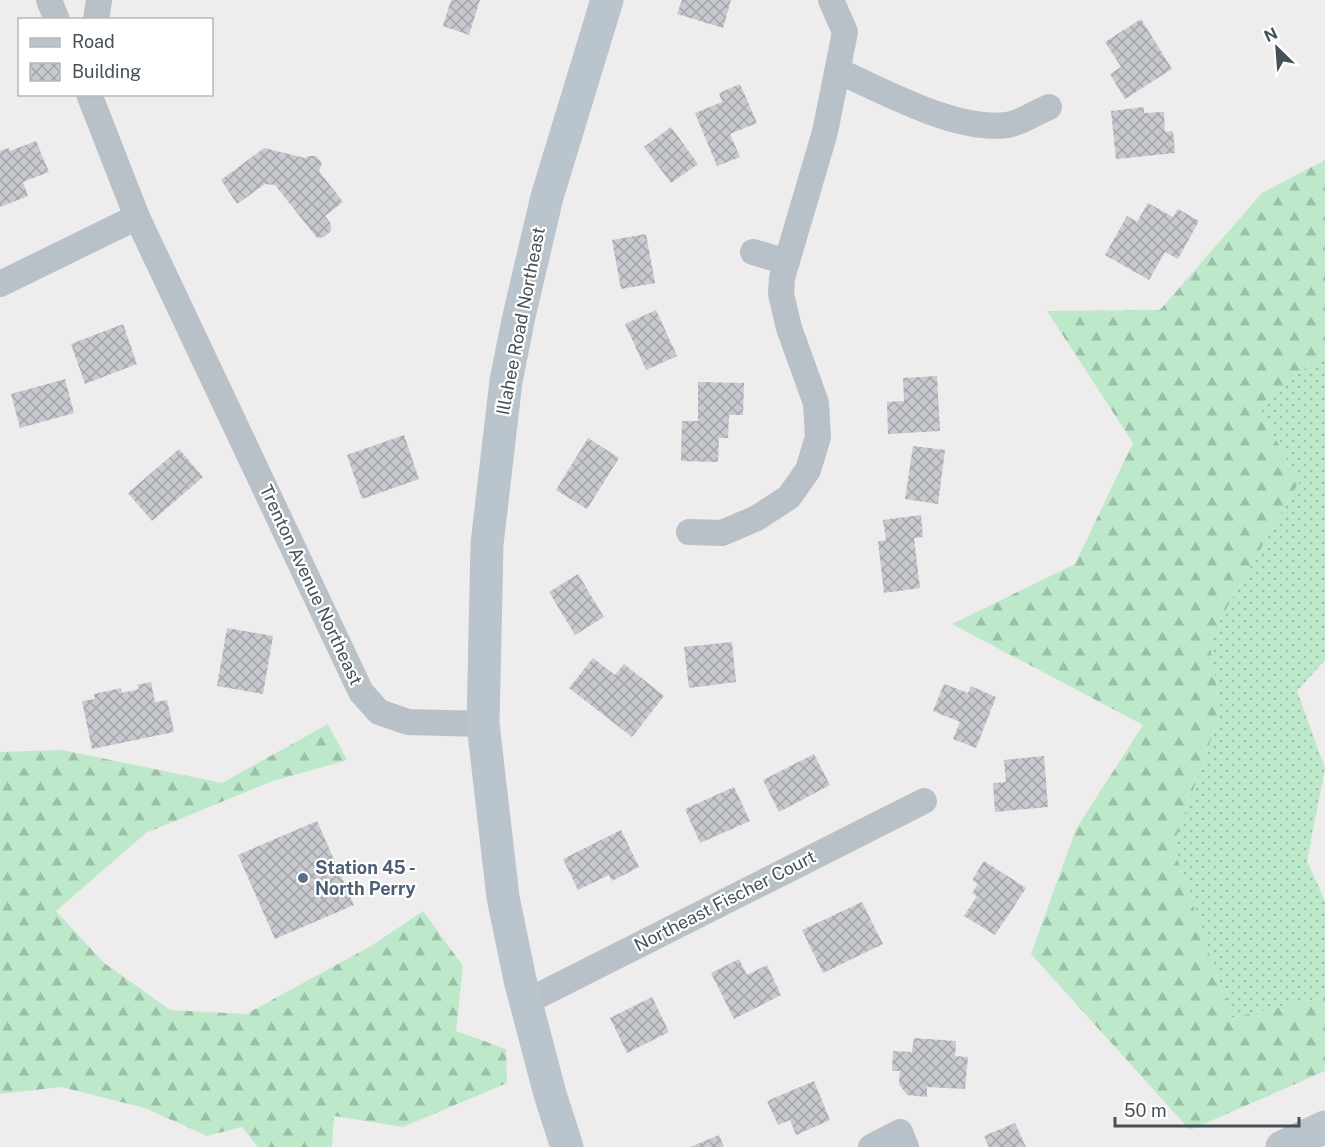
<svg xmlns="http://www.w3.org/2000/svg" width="1325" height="1147" viewBox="0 0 1325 1147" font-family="'Public Sans',sans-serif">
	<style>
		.grass { fill: url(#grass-dots) }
		.forest { fill: url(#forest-firs) }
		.building { fill: url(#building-cross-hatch) }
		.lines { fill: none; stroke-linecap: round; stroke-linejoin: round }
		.minor { stroke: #b8c1c7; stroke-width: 26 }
		.secondary { stroke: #b9c4cc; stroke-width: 33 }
		.service-dot { fill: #5c6f8a; stroke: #fff; stroke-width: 2 }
		.labels { text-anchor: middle; stroke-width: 4.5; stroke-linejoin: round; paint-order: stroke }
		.street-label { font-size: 18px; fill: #465057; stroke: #fff }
		.service-label { font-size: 18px; font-weight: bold; fill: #4e5e75; stroke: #fff; text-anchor: start }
	</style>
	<defs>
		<pattern id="grass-dots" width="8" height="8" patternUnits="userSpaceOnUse" patternTransform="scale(1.5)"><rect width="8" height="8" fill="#bde9ca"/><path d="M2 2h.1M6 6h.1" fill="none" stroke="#9bbfa7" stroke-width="1.8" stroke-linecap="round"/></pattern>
		<pattern id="forest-firs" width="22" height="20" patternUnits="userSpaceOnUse" patternTransform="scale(1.5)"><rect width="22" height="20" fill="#bde9ca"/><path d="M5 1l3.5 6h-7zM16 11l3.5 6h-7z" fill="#9bbfa7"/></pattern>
		<pattern id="building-cross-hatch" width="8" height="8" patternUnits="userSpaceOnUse" patternTransform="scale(1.5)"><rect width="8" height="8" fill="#c7c9ce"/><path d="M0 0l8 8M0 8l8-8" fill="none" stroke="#a3a6aa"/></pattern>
	</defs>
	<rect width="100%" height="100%" fill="#eeecec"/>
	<path class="grass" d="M 1325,352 L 1325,660 L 1297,691 L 1325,768 L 1307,861 L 1325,901 L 1325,997 L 1231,1018 L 1173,846 L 1221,712 L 1209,639 L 1299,482 L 1258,407 Z"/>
	<path class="forest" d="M 1325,160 L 1325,352 L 1258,407 L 1299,482 L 1209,639 L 1221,712 L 1173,846 L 1231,1018 L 1325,997 L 1325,1071 L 1190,1130 L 1031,954 L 1076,829 L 1143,725 L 952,624 L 1075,564 L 1133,443 L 1047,311 L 1160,310 L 1262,193 Z
		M 328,724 L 347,760 L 270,782 L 146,833 L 56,911 L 103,962 L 170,1010 L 246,1014 L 371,946 L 423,911 L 463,966 L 456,1031 L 506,1049 L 507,1083 L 403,1127 L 334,1116 L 332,1147 L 258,1147 L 242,1127 L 207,1136 L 145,1108 L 61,1087 L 0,1094 L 0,752 L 62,750 L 222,783 Z"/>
	<path class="building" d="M 451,0 L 480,0 L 469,35 L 443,26 Z
		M 682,0 L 731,0 L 723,28 L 677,14 Z
		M 1141,19 L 1172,69 L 1125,99 L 1110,74 L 1121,67 L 1105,42 Z
		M 740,84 L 757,123 L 730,134 L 740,157 L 717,166 L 695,113 L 722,102 L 719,93 Z
		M 1144,107 L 1144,113 L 1164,112 L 1165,132 L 1173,131 L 1175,153 L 1116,159 L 1111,111 Z
		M 671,127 L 698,164 L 671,183 L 644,147 Z
		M 36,141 L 49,172 L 23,182 L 28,196 L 0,207 L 0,151 L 9,148 L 10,151 Z
		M 264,148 L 305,158 L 309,156 L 316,156 L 322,163 L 319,171 L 343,202 L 325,216 L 331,224 L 331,231 L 324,237 L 317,238 L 275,185 L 265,184 L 237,204 L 221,180 Z
		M 1148,203 L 1173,217 L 1178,209 L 1199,221 L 1178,259 L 1165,252 L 1149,280 L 1105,255 L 1127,216 L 1137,222 Z
		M 646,234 L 655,283 L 621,289 L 612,240 Z
		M 656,310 L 677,356 L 646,370 L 625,324 Z
		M 123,324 L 137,364 L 85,384 L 71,344 Z
		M 937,376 L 940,431 L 888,434 L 887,402 L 904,401 L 903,378 Z
		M 65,379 L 74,413 L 20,428 L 11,394 Z
		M 698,382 L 744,383 L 743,415 L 729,415 L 728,438 L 719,438 L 718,462 L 681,461 L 682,421 L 698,421 Z
		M 404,435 L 419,479 L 362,499 L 347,455 Z
		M 588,438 L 619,458 L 587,509 L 556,490 Z
		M 913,446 L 945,450 L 938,504 L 905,499 Z
		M 179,449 L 203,477 L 152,521 L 128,493 Z
		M 921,515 L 923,537 L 914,538 L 920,588 L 884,593 L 878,541 L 886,540 L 883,520 Z
		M 578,574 L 604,617 L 575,635 L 549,592 Z
		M 227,628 L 273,636 L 263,694 L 217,686 Z
		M 732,642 L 736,682 L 689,688 L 684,647 Z
		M 593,658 L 615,675 L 624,664 L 664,696 L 632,737 L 569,688 Z
		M 151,682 L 155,702 L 167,700 L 174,732 L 92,749 L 82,701 L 95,699 L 94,694 L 121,688 L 122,693 L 139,689 L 137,685 Z
		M 944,684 L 968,693 L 971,686 L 996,697 L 976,748 L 953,739 L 960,722 L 933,711 Z
		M 814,754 L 830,785 L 779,812 L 763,780 Z
		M 1044,756 L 1048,807 L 995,812 L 993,783 L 1006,782 L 1004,760 Z
		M 734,787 L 750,821 L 700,843 L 685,809 Z
		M 317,821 L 354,905 L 275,939 L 238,855 Z
		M 621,830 L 639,867 L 612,881 L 609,875 L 578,890 L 563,859 Z
		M 984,861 L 1026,888 L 995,935 L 964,916 L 977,896 L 972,893 L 978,884 L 972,880 Z
		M 862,902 L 883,944 L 823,973 L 802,930 Z
		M 739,959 L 747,975 L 767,965 L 781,995 L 734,1019 L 711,973 Z
		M 652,997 L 669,1032 L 627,1053 L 610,1018 Z
		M 914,1038 L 956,1041 L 955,1056 L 968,1057 L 965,1089 L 927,1087 L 927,1097 L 907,1095 L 899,1084 L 900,1071 L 892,1071 L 893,1051 L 912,1052 Z
		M 814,1081 L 830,1120 L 796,1135 L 790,1120 L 778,1125 L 767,1101 Z
		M 1015,1123 L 1026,1147 L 989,1147 L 984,1136 Z
		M 719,1135 L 724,1147 L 690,1147 Z"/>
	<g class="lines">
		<path class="minor" d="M 49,0 L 57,20
			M 96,20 L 99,0
			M 838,71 C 884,91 956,132 1007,125 C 1021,123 1037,112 1049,107
			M 89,94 L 137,217 L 361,692 L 379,712 L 408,722 L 483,724
			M 753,252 L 787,262
			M 0,284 L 137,217
			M 689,532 L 722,533 L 757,518 L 789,497 L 808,470 L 818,437 L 816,403 L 789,328 L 781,294 L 782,278 L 825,132 L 845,32 L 831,0
			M 526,1002 L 924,801
			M 871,1147 L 900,1132 L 906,1147"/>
		<path class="secondary" d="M 567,1147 L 550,1094 L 520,980 L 503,897 L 483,724 L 487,544 L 506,381 L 519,316 L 547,197 L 607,0
			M 1282,1147 L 1325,1127"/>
	</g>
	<circle class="service-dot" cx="303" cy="878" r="6"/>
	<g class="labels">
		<g class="street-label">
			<text transform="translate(521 321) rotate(-79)" y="6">Illahee Road Northeast</text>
			<text transform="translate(311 585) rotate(65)" y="6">Trenton Avenue Northeast</text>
			<text transform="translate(725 901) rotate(-27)" y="6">Northeast Fischer Court</text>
		</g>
		<g class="service-label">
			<text x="315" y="874">Station 45 -<tspan x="315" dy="21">North Perry</tspan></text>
		</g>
	</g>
	<rect x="18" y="18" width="195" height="78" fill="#ffffff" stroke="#b5b9bc" stroke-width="1.5"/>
	<rect x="30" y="38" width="30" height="9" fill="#b9c4cc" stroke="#b5b9bc" stroke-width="1.5"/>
	<text x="72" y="48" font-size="18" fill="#465057">Road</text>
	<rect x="30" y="63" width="30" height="18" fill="url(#building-cross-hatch)" stroke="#b5b9bc" stroke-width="1.5"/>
	<text x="72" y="78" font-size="18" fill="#465057">Building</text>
	<g transform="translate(1277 48) rotate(335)" stroke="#ffffff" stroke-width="4.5" paint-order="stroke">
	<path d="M0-4.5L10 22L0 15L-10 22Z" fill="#465057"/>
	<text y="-9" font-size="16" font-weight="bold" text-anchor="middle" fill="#465057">N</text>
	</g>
	<path d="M1115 1117v9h184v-9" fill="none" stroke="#465057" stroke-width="3"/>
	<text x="1124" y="1117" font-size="18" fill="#465057" stroke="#ffffff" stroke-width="4.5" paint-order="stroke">50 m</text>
</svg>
